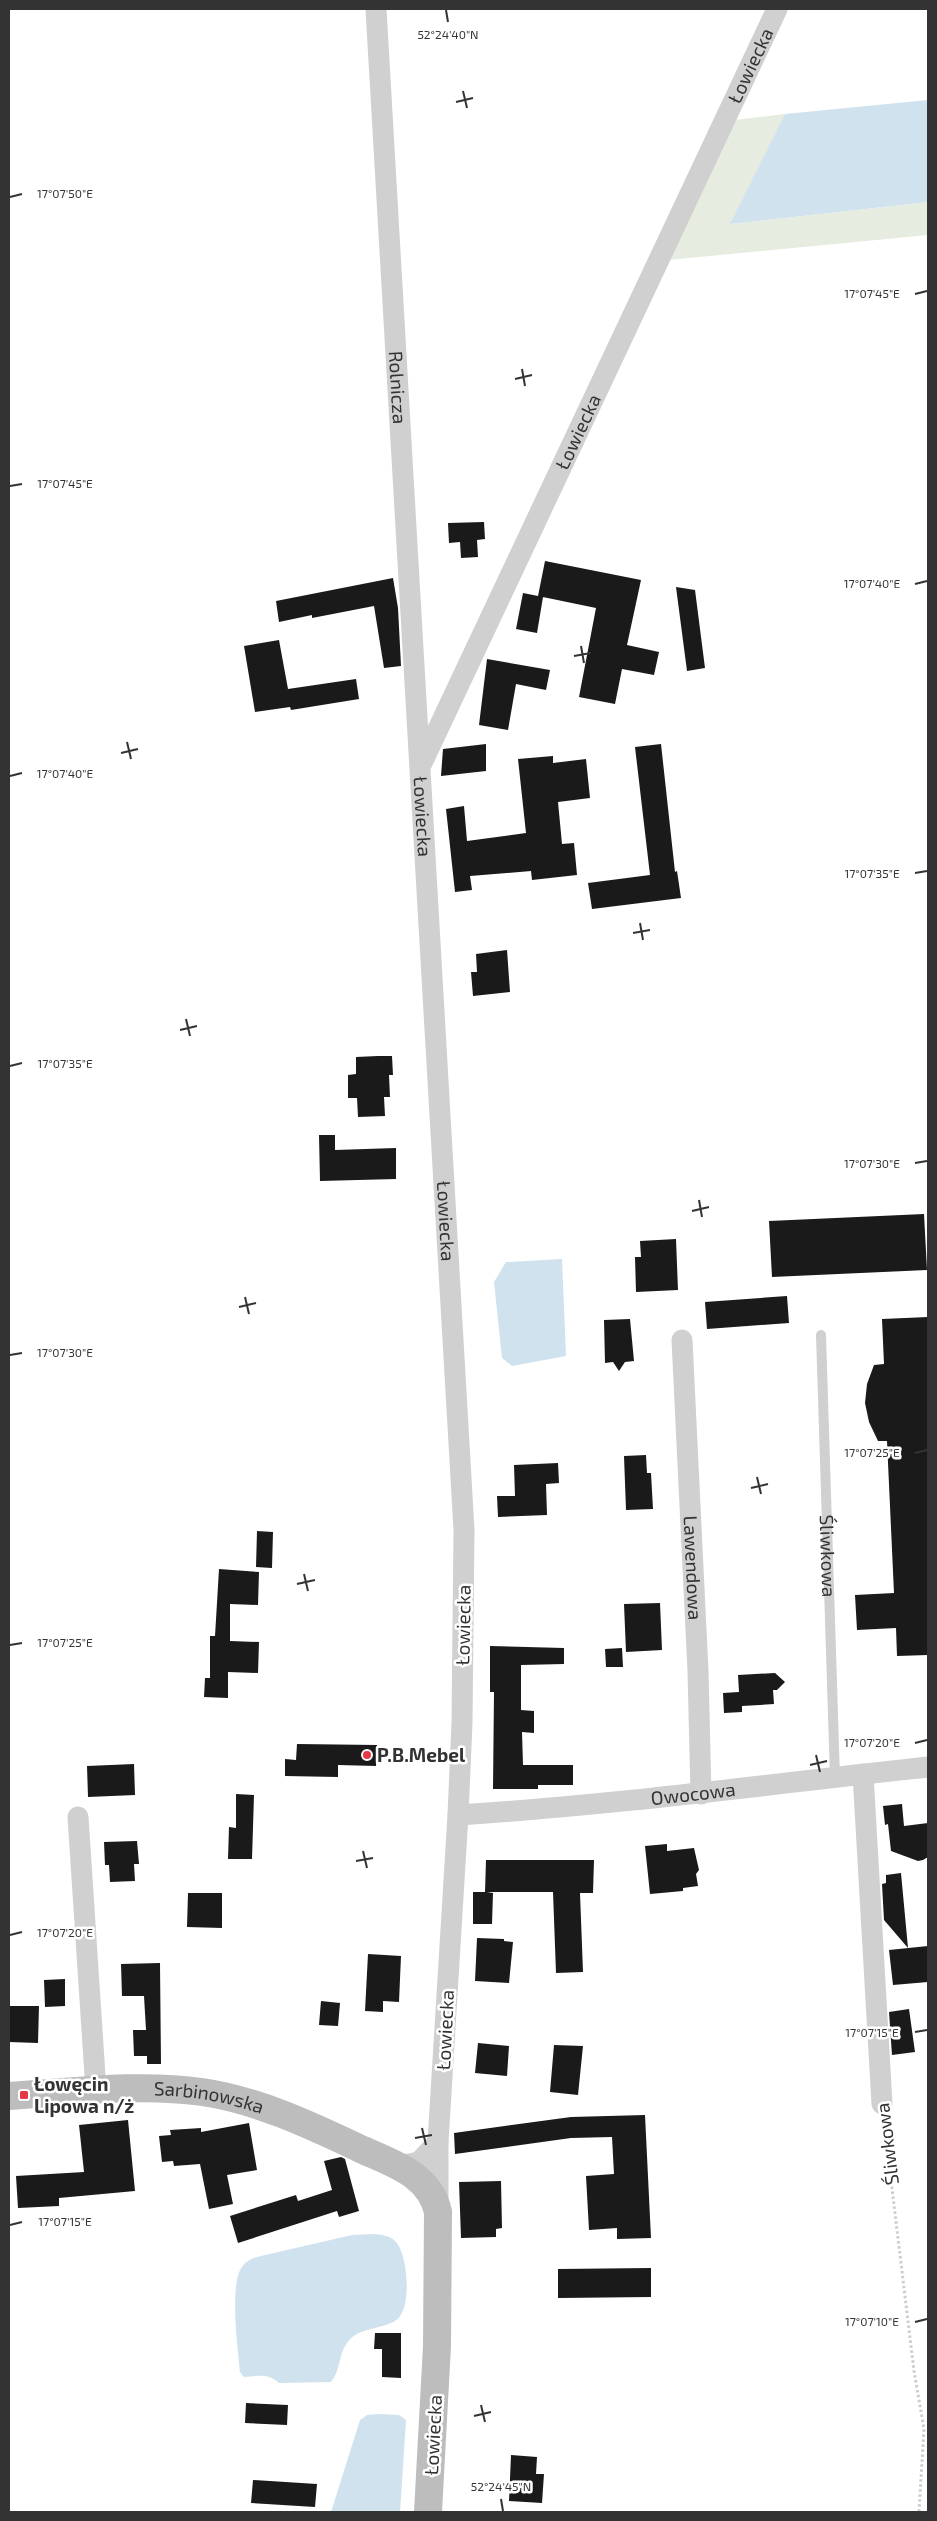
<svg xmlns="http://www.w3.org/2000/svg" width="937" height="2521" viewBox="0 0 937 2521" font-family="'Exo 2',sans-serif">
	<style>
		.green { fill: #e6ecdf }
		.water { fill: #cfe2ee }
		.building { fill: #1a1a1a }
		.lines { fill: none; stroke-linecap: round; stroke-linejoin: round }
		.path { stroke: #cdcdcd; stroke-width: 3; stroke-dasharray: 2.5 2.5; stroke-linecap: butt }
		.lane { stroke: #d0d0d0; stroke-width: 10 }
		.street { stroke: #d0d0d0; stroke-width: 21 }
		.secondary { stroke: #bdbdbd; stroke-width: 28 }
		.ticks { fill: none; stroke: #333; stroke-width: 2 }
		.poi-dot { fill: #e63946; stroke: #fff; stroke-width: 2 }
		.labels { text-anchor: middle; stroke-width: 5; stroke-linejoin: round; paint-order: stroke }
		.street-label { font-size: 19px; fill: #333; stroke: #fff }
		.poi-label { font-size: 19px; font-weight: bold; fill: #333; stroke: #fff; text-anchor: start }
		.ticks-label { font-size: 12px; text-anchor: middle; fill: #333; stroke: #fff; stroke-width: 5; stroke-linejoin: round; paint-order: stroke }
	</style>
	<rect width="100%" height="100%" fill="#fff"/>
	<path class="green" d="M 785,114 L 731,224 L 928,202 L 928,235 L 668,260 L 734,120 Z"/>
	<path class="water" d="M 928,100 L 928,202 L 730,224 L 785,114 Z
		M 562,1259 L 566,1356 L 512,1366 L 502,1358 L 494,1282 L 506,1262 Z
		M 375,2234 C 383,2235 391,2236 396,2242 C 408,2255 413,2311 395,2321 C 380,2330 358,2327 347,2343 C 338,2355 341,2370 331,2382 L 279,2383 C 269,2373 257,2376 244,2377 L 240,2372 C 238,2349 229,2284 242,2267 C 247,2260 253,2258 261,2256 L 352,2235 Z
		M 378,2414 L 399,2415 L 406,2420 L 400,2512 L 331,2512 L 360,2420 L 367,2415 Z"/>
	<path class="building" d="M 484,522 L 485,539 L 477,540 L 478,557 L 461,558 L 460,542 L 449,543 L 448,523 Z
		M 545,561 L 641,580 L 627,645 L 659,652 L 654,675 L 622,669 L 615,704 L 579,697 L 596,608 L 538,596 Z
		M 393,578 L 398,608 L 401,666 L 384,668 L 374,606 L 312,618 L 312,615 L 279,622 L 276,601 Z
		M 676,587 L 695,590 L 705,668 L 687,671 Z
		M 523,593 L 543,597 L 537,633 L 516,629 Z
		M 279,640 L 288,689 L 356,679 L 359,699 L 291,710 L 290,707 L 255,712 L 244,646 Z
		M 487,659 L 550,670 L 546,690 L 516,684 L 508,730 L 479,725 Z
		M 486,744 L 486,771 L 441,776 L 443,749 Z
		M 661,744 L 675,872 L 677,871 L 681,898 L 592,909 L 588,883 L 650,875 L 635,747 Z
		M 553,756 L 553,763 L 586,759 L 590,798 L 558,802 L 562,844 L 574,843 L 577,875 L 532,880 L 531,871 L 470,876 L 472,890 L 455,892 L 446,809 L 464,806 L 467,841 L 526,833 L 518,759 Z
		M 507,950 L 510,992 L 473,996 L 471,972 L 477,972 L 476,954 Z
		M 378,1056 L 392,1056 L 393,1075 L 389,1075 L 390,1097 L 384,1097 L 385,1116 L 358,1117 L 357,1098 L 348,1098 L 348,1075 L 356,1074 L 356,1057 Z
		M 319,1135 L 335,1135 L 335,1150 L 396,1148 L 396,1179 L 320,1181 Z
		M 924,1214 L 927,1270 L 772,1277 L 769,1221 Z
		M 676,1239 L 678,1290 L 636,1292 L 635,1257 L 641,1257 L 640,1241 Z
		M 787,1296 L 789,1323 L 707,1329 L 705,1302 Z
		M 928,1317 L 928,1655 L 897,1656 L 896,1628 L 857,1630 L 855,1595 L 894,1593 L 887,1441 L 878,1441 L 869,1422 L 865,1403 L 867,1384 L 874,1365 L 884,1364 L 882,1319 Z
		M 630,1319 L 634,1361 L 625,1362 L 619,1371 L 613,1362 L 605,1363 L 604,1320 Z
		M 646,1455 L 647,1473 L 651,1473 L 653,1509 L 626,1510 L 624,1456 Z
		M 558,1463 L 559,1483 L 546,1484 L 547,1515 L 498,1517 L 497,1496 L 515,1496 L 514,1465 Z
		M 257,1531 L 273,1532 L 272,1568 L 256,1567 Z
		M 219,1569 L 259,1572 L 258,1605 L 230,1604 L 230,1641 L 259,1642 L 258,1673 L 228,1672 L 228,1698 L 204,1697 L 205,1678 L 210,1678 L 210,1636 L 215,1636 Z
		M 660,1603 L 662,1650 L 626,1652 L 624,1604 Z
		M 490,1646 L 564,1648 L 564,1664 L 521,1665 L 521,1710 L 534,1711 L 534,1733 L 522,1732 L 523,1765 L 573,1765 L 573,1785 L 538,1785 L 538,1789 L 493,1789 L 494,1692 L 490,1692 Z
		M 622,1648 L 623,1667 L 606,1667 L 605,1649 Z
		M 775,1673 L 785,1682 L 777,1690 L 773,1690 L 774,1704 L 742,1706 L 742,1712 L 724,1713 L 723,1693 L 739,1692 L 738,1675 Z
		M 297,1744 L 377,1745 L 376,1766 L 338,1765 L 338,1777 L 285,1776 L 285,1759 L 296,1760 Z
		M 134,1764 L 135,1795 L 88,1797 L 87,1766 Z
		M 236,1794 L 254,1795 L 252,1859 L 228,1859 L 229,1827 L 236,1828 Z
		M 902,1804 L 904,1826 L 928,1823 L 928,1857 L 923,1860 L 918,1861 L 891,1851 L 888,1824 L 885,1825 L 883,1806 Z
		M 137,1841 L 139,1864 L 134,1864 L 135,1881 L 110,1882 L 109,1865 L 105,1865 L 104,1842 Z
		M 667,1844 L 667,1851 L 694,1848 L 699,1870 L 696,1874 L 698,1886 L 683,1888 L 683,1891 L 650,1894 L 645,1846 Z
		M 486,1860 L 594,1860 L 593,1893 L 580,1893 L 583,1972 L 556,1973 L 553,1892 L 487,1892 L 493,1893 L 492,1924 L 473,1924 L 473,1892 L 485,1892 Z
		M 901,1873 L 908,1948 L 884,1920 L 882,1884 L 886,1883 L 886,1875 Z
		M 188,1893 L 222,1893 L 222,1928 L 187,1927 Z
		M 477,1938 L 504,1939 L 504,1941 L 513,1942 L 509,1983 L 475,1981 Z
		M 928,1946 L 928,1982 L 893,1985 L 889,1950 Z
		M 368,1954 L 401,1956 L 399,2002 L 383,2001 L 383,2012 L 365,2011 Z
		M 160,1963 L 161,2064 L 147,2064 L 147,2056 L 134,2056 L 133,2030 L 146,2030 L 144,1996 L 122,1996 L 121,1964 Z
		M 65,1979 L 65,2006 L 45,2007 L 44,1980 Z
		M 321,2001 L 340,2003 L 338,2026 L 319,2025 Z
		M 9,2006 L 39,2006 L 38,2043 L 9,2042 Z
		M 909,2009 L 915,2052 L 892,2055 L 889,2012 Z
		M 478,2043 L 509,2046 L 507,2076 L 475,2073 Z
		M 554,2045 L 583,2046 L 578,2095 L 550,2092 Z
		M 645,2115 L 651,2238 L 617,2239 L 617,2228 L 589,2230 L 586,2176 L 614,2174 L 612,2137 L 571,2138 L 455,2154 L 454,2133 L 571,2117 Z
		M 128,2120 L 135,2191 L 59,2198 L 59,2206 L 18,2208 L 16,2176 L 84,2172 L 79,2125 Z
		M 249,2123 L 257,2170 L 227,2175 L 233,2204 L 209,2209 L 200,2164 L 174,2166 L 173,2161 L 162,2162 L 159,2136 L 171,2135 L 170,2130 L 201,2128 L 201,2132 Z
		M 341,2157 L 345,2159 L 359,2211 L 339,2217 L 337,2211 L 238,2243 L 230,2216 L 296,2195 L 298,2201 L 332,2190 L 324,2161 Z
		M 501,2181 L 502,2228 L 496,2229 L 496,2237 L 461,2238 L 459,2182 Z
		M 651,2268 L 651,2297 L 558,2298 L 558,2269 Z
		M 375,2333 L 401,2333 L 401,2378 L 382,2377 L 382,2349 L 374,2349 Z
		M 246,2403 L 288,2405 L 287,2425 L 245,2423 Z
		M 511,2455 L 537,2457 L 536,2474 L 544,2474 L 542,2503 L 509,2501 Z
		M 253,2480 L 317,2484 L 315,2507 L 251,2503 Z"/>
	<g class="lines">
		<path class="path" d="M 884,2122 L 914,2371 L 924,2429 L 919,2512"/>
		<path class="lane" id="s1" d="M 821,1335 L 835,1778"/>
		<g class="street">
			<path id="s2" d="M 376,9 L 464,1530 L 462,1723 L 458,1815 L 438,2142 L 438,2209"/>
			<path id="s3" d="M 422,763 L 777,9"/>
			<path id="s4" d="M 682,1340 L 698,1671 L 701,1794"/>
			<path d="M 863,1774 L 882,2104"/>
			<path id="s5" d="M 458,1815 C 616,1805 771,1784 928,1767"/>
			<path d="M 78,1817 L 96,2091"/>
			<path d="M 398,2166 L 419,2162 L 438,2142"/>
		</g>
		<path class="secondary" id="s6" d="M 9,2096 C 72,2092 139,2083 202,2092 C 258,2100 312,2126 363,2150 C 394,2164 430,2175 438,2212 L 437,2346 L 428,2512"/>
	</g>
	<path class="ticks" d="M 446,10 L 448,22M 463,91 L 467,108M 456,102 L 473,98M 10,197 L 22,194M 915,294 L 927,291M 522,369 L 525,386M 515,379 L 532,375M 10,486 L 22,484M 915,584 L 927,581M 581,646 L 584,663M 574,656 L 591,653M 127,742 L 131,759M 121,753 L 138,749M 10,776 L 22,773M 915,873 L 927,871M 640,923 L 643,940M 633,933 L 650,930M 186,1019 L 190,1036M 180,1030 L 197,1026M 10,1066 L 22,1063M 915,1163 L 927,1161M 699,1200 L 702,1217M 692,1211 L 709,1207M 245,1297 L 249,1314M 239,1307 L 256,1303M 10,1355 L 22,1353M 915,1453 L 927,1450M 757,1477 L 761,1494M 751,1488 L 768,1484M 304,1574 L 308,1591M 297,1584 L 315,1580M 10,1645 L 22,1643M 915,1743 L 927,1740M 816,1755 L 820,1772M 810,1765 L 827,1761M 363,1851 L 367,1868M 356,1861 L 373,1858M 10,1935 L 22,1932M 915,2032 L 927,2030M 422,2128 L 426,2145M 415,2138 L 432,2135M 10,2225 L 22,2222M 915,2322 L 927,2319M 481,2405 L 485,2422M 474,2416 L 491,2412M 501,2499 L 503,2511"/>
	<g class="poi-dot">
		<circle cx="367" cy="1755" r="5"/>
		<rect x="19" y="2090" width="10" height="10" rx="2.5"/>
	</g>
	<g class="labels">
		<g class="street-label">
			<text dy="7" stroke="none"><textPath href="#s3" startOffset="771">Łowiecka</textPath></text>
			<text dy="7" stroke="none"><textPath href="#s2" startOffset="379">Rolnicza</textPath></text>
			<text dy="7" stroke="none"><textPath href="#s3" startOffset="366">Łowiecka</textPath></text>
			<text dy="7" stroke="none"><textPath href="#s2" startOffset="809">Łowiecka</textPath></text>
			<text dy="7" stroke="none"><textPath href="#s2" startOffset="1214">Łowiecka</textPath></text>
			<text dy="7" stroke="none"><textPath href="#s1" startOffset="221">Śliwkowa</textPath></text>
			<text dy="7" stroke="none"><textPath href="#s4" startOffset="228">Lawendowa</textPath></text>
			<text transform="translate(463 1625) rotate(-89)" y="7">Łowiecka</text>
			<text dy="7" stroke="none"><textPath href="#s5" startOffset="236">Owocowa</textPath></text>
			<text transform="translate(445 2030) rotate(-87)" y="7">Łowiecka</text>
			<text dy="7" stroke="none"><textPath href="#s6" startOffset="201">Sarbinowska</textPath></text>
			<text transform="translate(887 2144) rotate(-97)" y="7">Śliwkowa</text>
			<text transform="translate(433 2435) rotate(-87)" y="7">Łowiecka</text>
		</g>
		<g class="poi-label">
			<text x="377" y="1762">P.B.Mebel</text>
			<text x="34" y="2091">Łowęcin<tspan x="34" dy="22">Lipowa n/ż</tspan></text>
		</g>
	</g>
	<g class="ticks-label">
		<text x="448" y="39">52°24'40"N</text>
		<text x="65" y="198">17°07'50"E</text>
		<text x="872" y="298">17°07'45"E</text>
		<text x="65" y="488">17°07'45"E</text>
		<text x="872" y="588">17°07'40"E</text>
		<text x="65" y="778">17°07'40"E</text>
		<text x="872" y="878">17°07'35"E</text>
		<text x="65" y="1068">17°07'35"E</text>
		<text x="872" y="1168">17°07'30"E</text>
		<text x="65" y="1357">17°07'30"E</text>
		<text x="872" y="1457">17°07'25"E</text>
		<text x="65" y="1647">17°07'25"E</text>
		<text x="872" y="1747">17°07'20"E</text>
		<text x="65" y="1937">17°07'20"E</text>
		<text x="872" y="2037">17°07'15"E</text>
		<text x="65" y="2226">17°07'15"E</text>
		<text x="872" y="2326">17°07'10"E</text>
		<text x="501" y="2491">52°24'45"N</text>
	</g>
	<rect width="937" height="2521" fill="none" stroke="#333333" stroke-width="20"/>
</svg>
